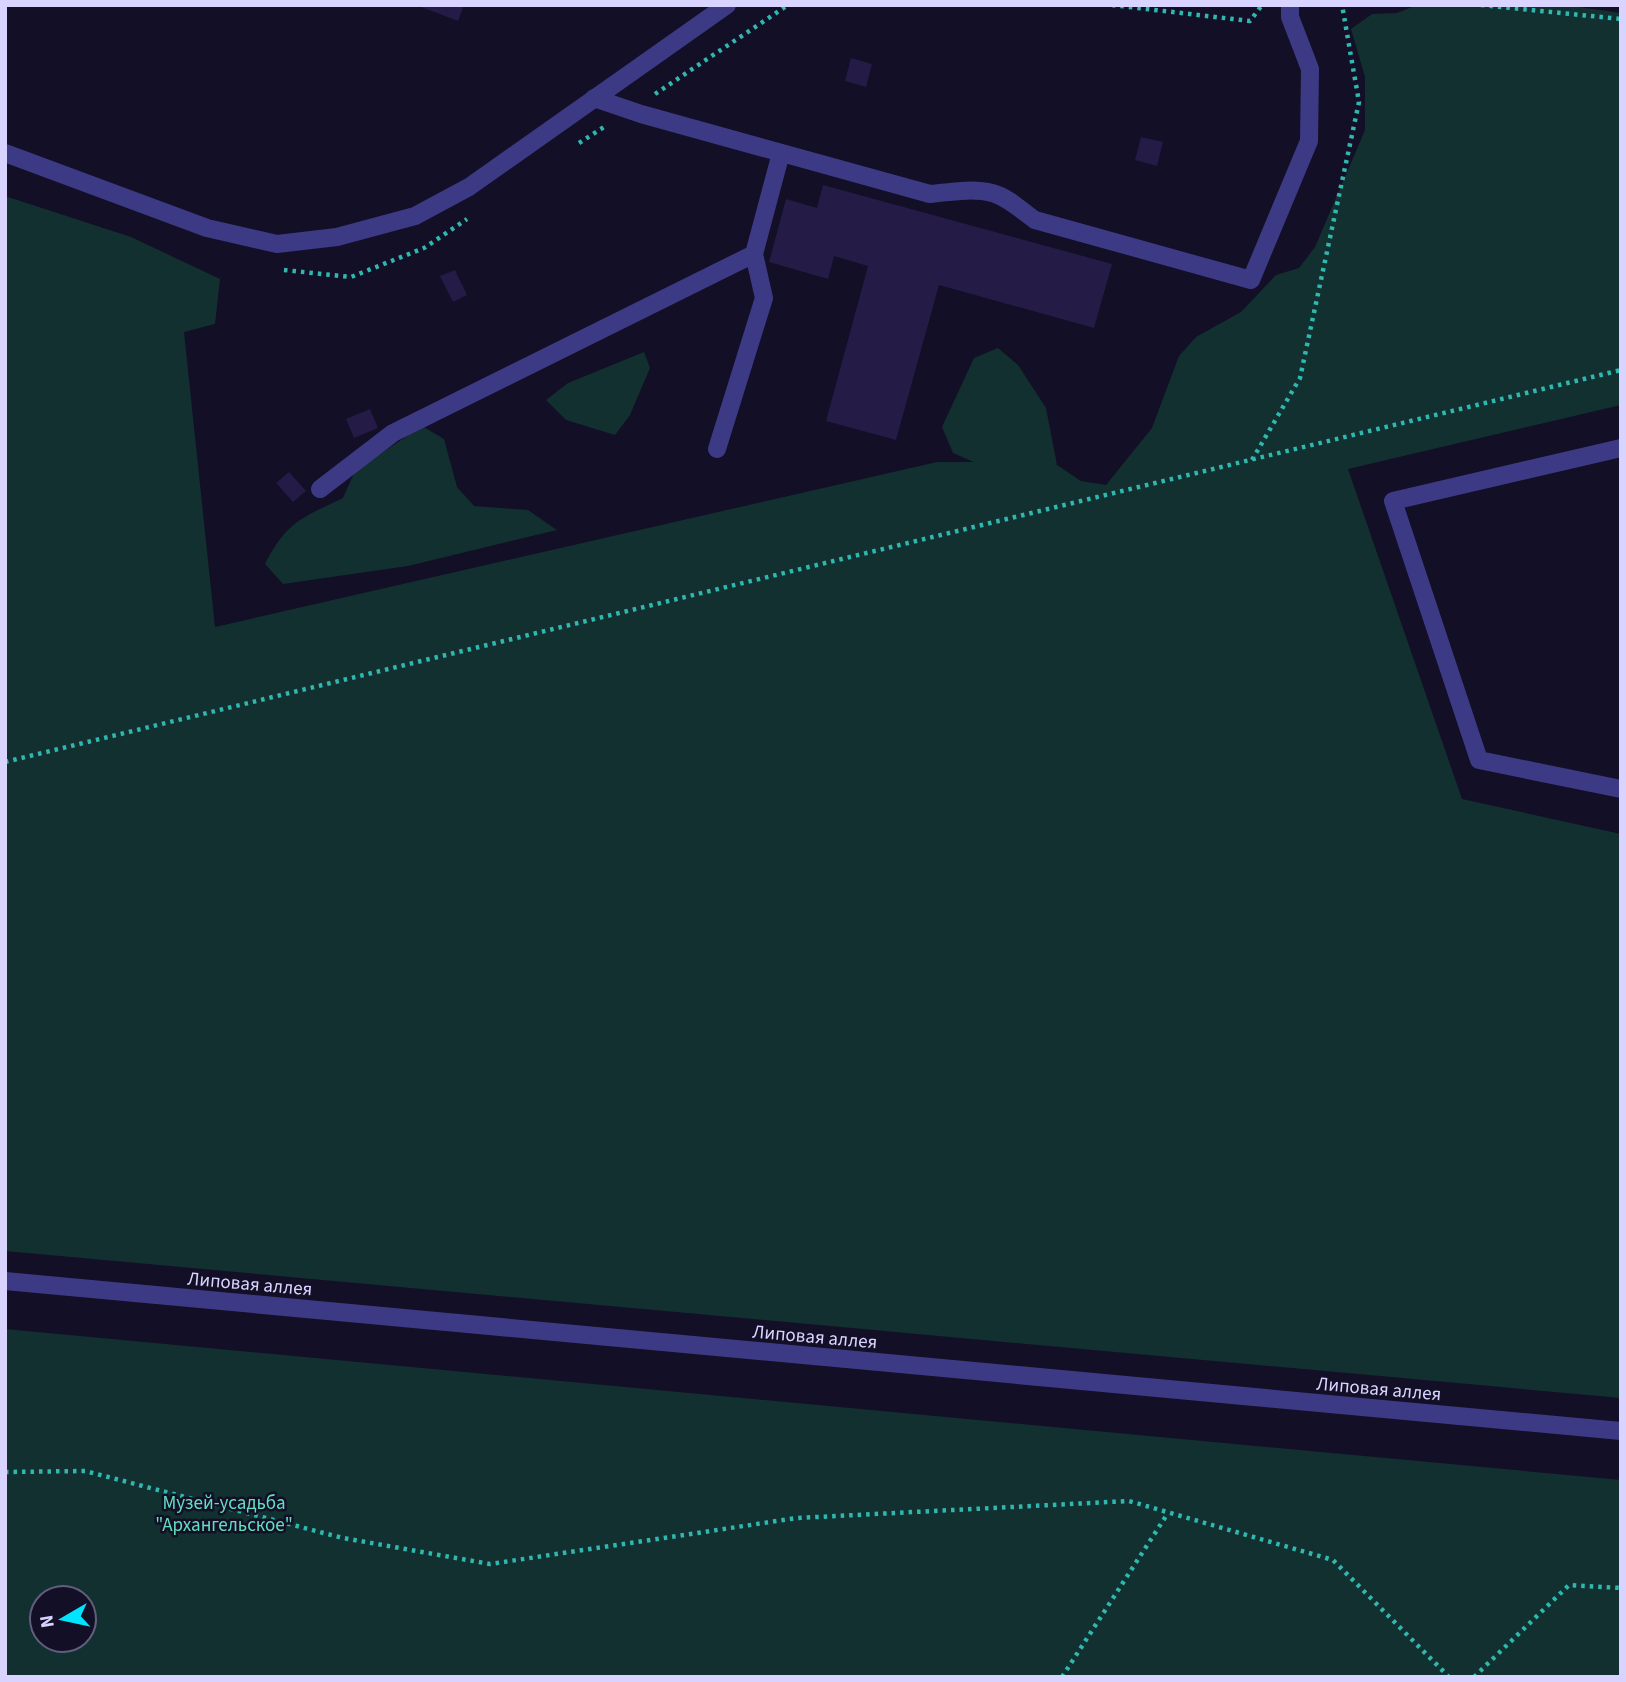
<svg xmlns="http://www.w3.org/2000/svg" width="1626" height="1682" viewBox="0 0 1626 1682" font-family="'Source Sans 3',sans-serif">
	<style>
		.green { fill: #12302f; fill-rule: evenodd }
		.building { fill: #241b47 }
		.lines { fill: none; stroke-linecap: round; stroke-linejoin: round }
		.path { stroke: #2fb8b0; stroke-width: 4.5; stroke-dasharray: 3.5 5; stroke-linecap: butt }
		.minor { stroke: #3d3a85; stroke-width: 18 }
		.labels { text-anchor: middle; stroke-width: 5; stroke-linejoin: round; paint-order: stroke }
		.street-label { font-size: 19px; fill: #d9d4ff; stroke: #130f26 }
		.park-label { font-size: 19px; fill: #5fe0c0; stroke: #130f26 }
	</style>
	<rect width="100%" height="100%" fill="#130f26"/>
	<path class="green" d="M 1417,5 L 1565,5 L 1621,13 L 1621,405 L 1348,469 L 1462,799 L 1621,834 L 1621,1398 L 5,1251 L 5,196 L 131,237 L 220,279 L 215,324 L 184,332 L 215,627 L 937,462 L 974,462 L 953,453 L 942,427 L 974,358 L 998,348 L 1018,365 L 1046,408 L 1057,465 L 1081,481 L 1106,485 L 1152,428 L 1179,356 L 1196,337 L 1241,312 L 1276,275 L 1299,268 L 1315,247 L 1365,130 L 1365,77 L 1351,29 L 1372,14 L 1397,13 Z
		M 644,352 L 650,368 L 630,415 L 615,435 L 566,420 L 546,400 L 568,383 Z
		M 422,426 L 444,439 L 457,487 L 474,506 L 528,510 L 557,530 L 408,566 L 283,584 L 265,564 C 287,521 302,518 343,498 L 355,471 Z
		M 5,1329 L 1621,1480 L 1621,1677 L 5,1677 ZM 42,1598 L 84,1598 L 84,1640 L 42,1640 Z"/>
	<path class="building" d="M 416,5 L 464,5 L 458,21 Z
		M 851,58 L 872,64 L 866,87 L 845,81 Z
		M 1141,137 L 1163,142 L 1157,166 L 1135,160 Z
		M 823,185 L 1112,264 L 1094,328 L 939,285 L 896,440 L 826,421 L 868,266 L 834,256 L 828,279 L 769,262 L 786,199 L 817,208 Z
		M 455,270 L 467,295 L 453,302 L 440,276 Z
		M 370,409 L 378,428 L 354,438 L 346,419 Z
		M 289,472 L 306,491 L 293,502 L 276,483 Z"/>
	<g class="lines">
		<path class="path" d="M 1112,5 L 1250,21 L 1262,5
			M 1481,5 L 1621,19
			M 655,94 L 788,5
			M 579,143 L 604,127
			M 284,270 L 351,277 L 424,248 L 467,219
			M 1252,460 L 1300,378 L 1359,102 L 1342,5
			M 5,762 L 1621,370
			M 5,1472 L 85,1471 L 343,1538 L 490,1564 L 797,1518 L 1129,1501 L 1333,1560 L 1449,1677
			M 1062,1677 L 1168,1513
			M 1474,1677 L 1569,1585 L 1621,1588"/>
		<path class="minor" d="M 594,98 L 641,114 L 930,194 C 950,192 973,188 992,193 C 1008,197 1022,211 1035,220 L 1251,280 L 1309,141 L 1310,69 L 1290,17 L 1290,5
			M 5,153 L 207,228 L 277,244 L 337,237 L 415,216 L 469,187 L 727,5
			M 1621,448 L 1393,501 L 1479,760 L 1621,789
			M 717,449 L 764,298 L 754,254
			M 320,489 L 393,433 L 754,254 L 781,153
			M 5,1281 L 1621,1431"/>
	</g>
	<g class="labels">
		<g class="street-label">
			<text transform="translate(250 1283) rotate(5)" y="7">Липовая аллея</text>
			<text transform="translate(815 1336) rotate(5)" y="7">Липовая аллея</text>
			<text transform="translate(1379 1388) rotate(5)" y="7">Липовая аллея</text>
		</g>
		<g class="park-label">
			<text x="224" y="1509">Музей-усадьба<tspan x="224" dy="22">"Архангельское"</tspan></text>
		</g>
	</g>
	<rect width="1626" height="1682" fill="none" stroke="#d9d4ff" stroke-width="14"/>
	<g transform="translate(63 1619) rotate(261)"><circle r="33" fill="#130f26" stroke="#625e7d" stroke-width="2"/>
	<path d="M0-5L12 26L0 18L-12 26Z" fill="#00e5ff"/>
	<text y="-10" font-size="19" font-weight="bold" text-anchor="middle" fill="#d9d4ff">N</text>
	</g>
</svg>
